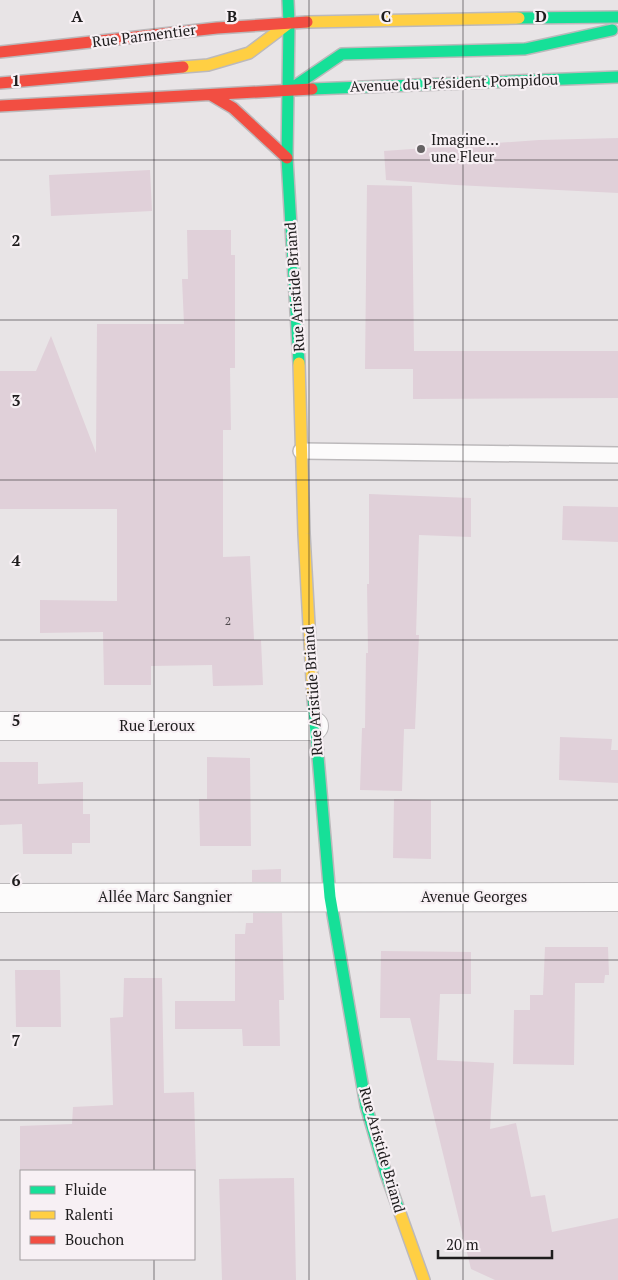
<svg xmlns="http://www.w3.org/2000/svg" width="618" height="1280" viewBox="0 0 618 1280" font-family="'PT Serif',serif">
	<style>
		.building { fill: #e0d0d9 }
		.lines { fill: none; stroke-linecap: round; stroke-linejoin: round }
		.lane-casing { stroke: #bcb9bb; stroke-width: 18 }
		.street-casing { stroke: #bcb9bb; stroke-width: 30 }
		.fast-casing { stroke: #bcb9bb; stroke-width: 14 }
		.slow-casing { stroke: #bcb9bb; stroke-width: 14 }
		.jam-casing { stroke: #bcb9bb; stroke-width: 14 }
		.lane { stroke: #fcfbfb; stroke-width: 15 }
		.street { stroke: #fcfbfb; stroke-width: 28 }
		.fast { stroke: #16e098; stroke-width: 11 }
		.slow { stroke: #ffcf43; stroke-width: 11 }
		.jam { stroke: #f24e42; stroke-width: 11 }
		.grid { fill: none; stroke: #1e1c1d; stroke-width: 1; stroke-opacity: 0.55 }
		.poi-dot { fill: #656263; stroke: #f7f0f4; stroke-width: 2 }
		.labels { text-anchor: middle; stroke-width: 4.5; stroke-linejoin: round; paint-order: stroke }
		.number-label { font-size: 12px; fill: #504a4d }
		.street-label { font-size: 15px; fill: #1e1c1d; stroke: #f7f0f4 }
		.poi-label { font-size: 15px; fill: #1e1c1d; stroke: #f7f0f4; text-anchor: start }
		.grid-label { font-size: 16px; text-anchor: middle; font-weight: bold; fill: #1e1c1d; stroke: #f7f0f4; stroke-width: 4.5; stroke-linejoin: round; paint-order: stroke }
	</style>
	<rect width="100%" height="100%" fill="#e8e4e6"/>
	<path class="building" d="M 618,138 L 618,193 L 456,185 L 386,180 L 384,151 L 539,140 Z
		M 150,170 L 152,211 L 51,216 L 49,175 Z
		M 367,185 L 412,186 L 414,351 L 618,351 L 618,398 L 413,399 L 413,369 L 365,369 Z
		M 187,230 L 231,230 L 231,255 L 235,255 L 235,368 L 230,368 L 231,430 L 223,430 L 223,557 L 250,556 L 254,640 L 261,640 L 263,685 L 213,686 L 212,665 L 151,666 L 151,685 L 104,685 L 103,632 L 40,633 L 40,600 L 117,601 L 117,509 L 0,509 L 0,371 L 36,371 L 51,336 L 96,453 L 97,324 L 184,324 L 182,279 L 188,279 Z
		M 369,494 L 471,498 L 471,537 L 419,535 L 416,635 L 419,635 L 415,729 L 404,729 L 402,791 L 360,790 L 362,728 L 365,728 L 366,653 L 368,653 L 367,584 L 369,584 Z
		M 563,506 L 618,507 L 618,542 L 562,540 Z
		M 560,737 L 612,739 L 611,750 L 618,750 L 618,783 L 559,780 Z
		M 207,757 L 250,758 L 251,846 L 200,846 L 199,799 L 207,799 Z
		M 0,762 L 38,762 L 38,784 L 83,782 L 83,814 L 90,814 L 90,843 L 72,843 L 72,854 L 23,854 L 22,824 L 0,825 Z
		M 394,799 L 431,800 L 431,859 L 393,858 Z
		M 281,869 L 281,882 L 252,882 L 252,870 Z
		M 253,913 L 282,913 L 284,1000 L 279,1000 L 280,1046 L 243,1046 L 242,1029 L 175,1029 L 175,1001 L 235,1001 L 235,934 L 245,934 L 246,923 L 253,923 Z
		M 545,947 L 608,947 L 609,975 L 605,975 L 604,983 L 575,983 L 574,1065 L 513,1064 L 514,1010 L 530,1010 L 530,995 L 543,995 Z
		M 381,951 L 471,952 L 471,994 L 440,994 L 437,1060 L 494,1063 L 490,1129 L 516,1123 L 531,1197 L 545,1195 L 552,1232 L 618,1218 L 618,1280 L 495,1280 L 471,1269 L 410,1018 L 380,1018 Z
		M 15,970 L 60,970 L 61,1027 L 16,1027 Z
		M 124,978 L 162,978 L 164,1093 L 194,1092 L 196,1171 L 20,1171 L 20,1126 L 72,1124 L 73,1107 L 113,1105 L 110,1018 L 123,1017 Z
		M 294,1178 L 296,1280 L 222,1280 L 219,1179 Z"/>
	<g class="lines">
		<defs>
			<path id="lane" d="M 301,451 L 618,455"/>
			<path id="street" d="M 0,726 L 314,726
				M 0,898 L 618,897"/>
			<path id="fast" d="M 288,0 L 289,23
				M 519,18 L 618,17
				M 289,23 L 287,158 L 299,363
				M 312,89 L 618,77
				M 289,90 L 342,54 L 525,49 L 612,30
				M 313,698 L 330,897 L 366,1106 L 386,1174 L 399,1210"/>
			<path id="slow" d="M 307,22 L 519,18
				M 183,67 L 208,65 L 249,53 L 289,23
				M 299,363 L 304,534 L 313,698
				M 399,1210 L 424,1280"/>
			<path id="jam" d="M 0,52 L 217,28 L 307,22
				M 0,83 L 183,67
				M 211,95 L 233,108 L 287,158
				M 0,106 L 312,89"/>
		</defs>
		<use href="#lane" class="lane-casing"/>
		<use href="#street" class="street-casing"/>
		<use href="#fast" class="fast-casing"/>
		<use href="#slow" class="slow-casing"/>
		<use href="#jam" class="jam-casing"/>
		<use href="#lane" class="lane"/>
		<use href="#street" class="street"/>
		<use href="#fast" class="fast"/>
		<use href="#slow" class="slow"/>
		<use href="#jam" class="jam"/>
	</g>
	<path class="grid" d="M 154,0 L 154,1171M 309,0 L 309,1280M 463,0 L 463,1280M 0,160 L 618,160M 0,320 L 618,320M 0,480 L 618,480M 0,640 L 618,640M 0,800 L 618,800M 0,960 L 618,960M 0,1120 L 618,1120M 154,1259 L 154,1280"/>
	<circle class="poi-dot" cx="421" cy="149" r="5"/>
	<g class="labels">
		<g class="number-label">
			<text x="228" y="625">2</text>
		</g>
		<g class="street-label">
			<text transform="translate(144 36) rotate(-7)" y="5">Rue Parmentier</text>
			<text transform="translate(454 83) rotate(-2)" y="5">Avenue du Président Pompidou</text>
			<text transform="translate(295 287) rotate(-94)" y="5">Rue Aristide Briand</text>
			<text transform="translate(313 691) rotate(-94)" y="5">Rue Aristide Briand</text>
			<text x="157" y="731">Rue Leroux</text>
			<text x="165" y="902">Allée Marc Sangnier</text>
			<text x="474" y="902">Avenue Georges</text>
			<text transform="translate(382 1150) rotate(74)" y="5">Rue Aristide Briand</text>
		</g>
		<g class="poi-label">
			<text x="431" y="145">Imagine...<tspan x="431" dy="17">une Fleur</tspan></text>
		</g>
	</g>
	<g class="grid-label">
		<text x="77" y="22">A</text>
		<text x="232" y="22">B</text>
		<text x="386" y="22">C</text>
		<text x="541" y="22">D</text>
		<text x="16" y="86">1</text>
		<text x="16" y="246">2</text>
		<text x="16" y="406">3</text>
		<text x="16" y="566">4</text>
		<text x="16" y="726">5</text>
		<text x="16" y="886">6</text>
		<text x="16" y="1046">7</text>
	</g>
	<rect x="20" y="1170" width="175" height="90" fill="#f7f0f4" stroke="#a09b9e"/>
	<rect x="30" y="1186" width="25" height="8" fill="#16e098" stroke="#a09b9e"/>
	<text x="65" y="1195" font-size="15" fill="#1e1c1d">Fluide</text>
	<rect x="30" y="1211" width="25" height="8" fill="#ffcf43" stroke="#a09b9e"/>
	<text x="65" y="1220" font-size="15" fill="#1e1c1d">Ralenti</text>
	<rect x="30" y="1236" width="25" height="8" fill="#f24e42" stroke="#a09b9e"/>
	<text x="65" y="1245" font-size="15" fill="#1e1c1d">Bouchon</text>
	<path d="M438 1250v8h114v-8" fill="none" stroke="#1e1c1d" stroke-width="2.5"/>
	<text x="446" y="1250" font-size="15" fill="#1e1c1d" stroke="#f7f0f4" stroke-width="4" paint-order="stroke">20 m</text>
</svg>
